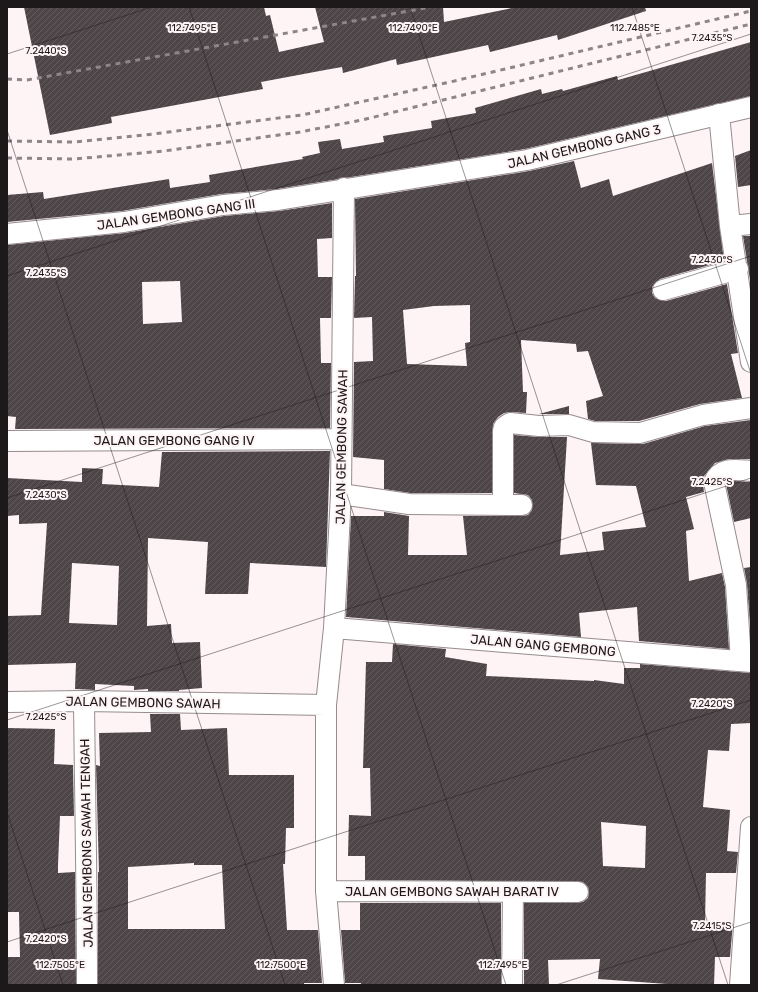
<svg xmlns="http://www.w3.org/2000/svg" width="758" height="992" viewBox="0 0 758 992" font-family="Rubik,sans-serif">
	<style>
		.building { fill: url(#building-hatch); fill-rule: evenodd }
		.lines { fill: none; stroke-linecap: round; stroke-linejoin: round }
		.street-casing { stroke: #968c8e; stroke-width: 22 }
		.street { stroke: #fff; stroke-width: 20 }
		.rail { stroke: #8d8587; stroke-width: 3; stroke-dasharray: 5 5; stroke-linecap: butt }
		.ticks { fill: none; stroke: #1d191a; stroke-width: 1; stroke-opacity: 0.45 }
		.labels { text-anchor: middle; stroke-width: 4; stroke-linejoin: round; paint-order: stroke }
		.street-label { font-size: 13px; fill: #1d191a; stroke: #fef3f5 }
		.ticks-label { font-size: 10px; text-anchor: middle; fill: #1d191a; stroke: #fef3f5; stroke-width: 4; stroke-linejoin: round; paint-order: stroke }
	</style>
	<defs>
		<pattern id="building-hatch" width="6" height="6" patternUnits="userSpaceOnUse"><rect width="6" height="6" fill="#4d4547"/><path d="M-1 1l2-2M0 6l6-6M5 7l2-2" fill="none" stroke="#635c5e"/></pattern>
	</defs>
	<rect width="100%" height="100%" fill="#fef3f5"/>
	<path class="building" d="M 24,7 L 264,7 L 266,16 L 270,15 L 279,52 L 324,42 L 315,7 L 443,7 L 444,22 L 517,7 L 645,7 L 646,11 L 558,40 L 557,35 L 490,52 L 488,45 L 397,65 L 396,59 L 343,73 L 342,67 L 325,70 L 261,82 L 263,89 L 111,117 L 112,123 L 50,135 Z
		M 751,42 L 751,96 L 525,149 L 277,189 L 221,194 L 122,211 L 7,222 L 7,195 L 43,192 L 44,199 L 169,179 L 170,188 L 210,182 L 209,175 L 303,159 L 302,157 L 320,153 L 318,142 L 340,139 L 342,149 L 384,142 L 383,136 L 432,128 L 431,121 L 476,113 L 475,108 L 541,89 L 542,94 L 562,89 L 563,91 L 617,76 L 618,80 Z
		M 751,150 L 751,185 L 738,187 L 735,156 Z
		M 574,161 L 581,188 L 609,179 L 613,196 L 712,163 L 724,261 L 660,279 L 652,287 L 652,293 L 655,298 L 666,301 L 727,284 L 738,353 L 731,354 L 742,398 L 700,404 L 639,421 L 595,421 L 588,419 L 586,401 L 603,396 L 588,351 L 577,352 L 576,344 L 521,340 L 523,392 L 527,392 L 526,413 L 511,412 L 504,413 L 498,417 L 493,424 L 492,493 L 410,493 L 384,489 L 384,460 L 353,457 L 354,362 L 373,361 L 372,317 L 354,318 L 355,276 L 356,276 L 355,199 L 529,171 ZM 470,305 L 470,342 L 465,343 L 467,366 L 407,364 L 403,310 L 434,306 Z
		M 332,203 L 332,238 L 317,239 L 318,277 L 332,277 L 331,318 L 320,318 L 321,363 L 331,363 L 330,428 L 15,429 L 16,417 L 7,416 L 7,245 L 125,233 L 224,216 L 279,211 ZM 180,281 L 182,322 L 143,324 L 142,282 Z
		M 743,236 L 751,236 L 751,280 L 750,280 Z
		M 569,406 L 569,414 L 539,414 Z
		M 751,420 L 751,459 L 729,459 L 715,463 L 704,476 L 703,484 L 704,492 L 686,497 L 694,529 L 686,531 L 689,581 L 722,573 L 725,587 L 729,649 L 639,641 L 637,607 L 579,613 L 581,637 L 346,617 L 351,516 L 384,516 L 384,512 L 409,516 L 408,555 L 467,555 L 463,516 L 522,516 L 528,515 L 532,510 L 532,500 L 528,495 L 514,493 L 514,435 L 539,437 L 567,437 L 560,555 L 604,550 L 602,532 L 646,527 L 636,486 L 596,485 L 591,443 L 643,444 L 705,426 Z
		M 330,451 L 326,567 L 250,563 L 248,594 L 205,594 L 208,542 L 148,538 L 147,626 L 171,624 L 172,643 L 200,642 L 202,688 L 179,690 L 179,691 L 148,691 L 148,689 L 134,690 L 134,686 L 95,684 L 95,690 L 75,689 L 76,663 L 7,665 L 7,616 L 41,615 L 47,523 L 19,524 L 19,515 L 7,516 L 7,478 L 82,482 L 82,468 L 103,469 L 102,484 L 159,487 L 162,452 ZM 72,563 L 119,566 L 117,625 L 69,623 Z
		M 735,481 L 751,482 L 751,518 L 734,522 L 726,484 Z
		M 751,567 L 751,638 L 747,584 L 744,568 Z
		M 393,644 L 446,649 L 445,657 L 487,664 L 486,676 L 594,681 L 594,680 L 624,684 L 624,668 L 640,668 L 640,664 L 751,673 L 751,723 L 731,724 L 729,751 L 708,750 L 703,807 L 730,810 L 727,851 L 738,852 L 736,873 L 706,873 L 705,922 L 733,923 L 730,957 L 715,957 L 714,985 L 681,985 L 598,979 L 600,959 L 548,960 L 549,985 L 524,985 L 524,903 L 583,902 L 588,898 L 589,892 L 588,887 L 583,882 L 365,880 L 365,856 L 348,856 L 349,815 L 371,816 L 370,768 L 363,768 L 366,662 L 392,662 ZM 601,822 L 646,826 L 645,868 L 603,866 Z
		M 150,714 L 180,714 L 181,730 L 227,728 L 229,775 L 294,775 L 294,828 L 286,828 L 285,864 L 283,864 L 287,930 L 318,930 L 322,983 L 304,983 L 304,985 L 98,985 L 98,872 L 99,872 L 96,765 L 100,766 L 99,733 L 151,732 ZM 194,863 L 194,865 L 222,865 L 225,929 L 128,929 L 128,867 Z
		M 7,728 L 55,729 L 54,764 L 73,765 L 74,816 L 60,816 L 58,865 L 58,873 L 75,872 L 76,985 L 7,985 L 7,957 L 20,957 L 19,912 L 7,912 Z
		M 360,903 L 501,903 L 501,985 L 361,985 L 361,983 L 345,983 L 341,930 L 360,930 Z"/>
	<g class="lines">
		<defs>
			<path id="street" d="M 719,114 L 730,226 L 751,362
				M 730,226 L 751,224
				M 7,234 L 124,222 L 223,205 L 278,200 L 527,160 L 751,107
				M 663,290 L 738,269
				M 7,441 L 341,439
				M 341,494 L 409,504 L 522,505
				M 503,504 L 503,431 L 504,427 L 510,423 L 539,426 L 569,425 L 593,432 L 640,433 L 703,415 L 751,408
				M 334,628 L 751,662
				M 741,661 L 736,585 L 714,482 C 721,466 737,470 751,471
				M 84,701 C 85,795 87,890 87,985
				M 7,702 L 84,701 L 326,705
				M 326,891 L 578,892
				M 334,985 L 326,891 L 326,705 L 334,628 L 341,494 L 344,188
				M 512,985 L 513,892
				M 740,985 L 751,827"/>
		</defs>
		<use href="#street" class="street-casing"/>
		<use href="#street" class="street"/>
		<path class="rail" d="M 7,79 L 27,80 L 431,7
			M 7,141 L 74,142 L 153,134 L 302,115 L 450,82 L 751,11
			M 7,158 L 74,159 L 164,151 L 300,132 L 362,120 L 751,24"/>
	</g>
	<path class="ticks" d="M 189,7 L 506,985M 410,7 L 728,985M 632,7 L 751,374M 7,54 L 152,7M 7,130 L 285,985M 7,276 L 751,34M 7,498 L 751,256M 7,720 L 751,478M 7,812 L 63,985M 7,942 L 751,700M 556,985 L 751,922"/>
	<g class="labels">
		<g class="street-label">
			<text transform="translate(584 146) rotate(-13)" y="5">JALAN GEMBONG GANG 3</text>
			<text transform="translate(176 214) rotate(-8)" y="5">JALAN GEMBONG GANG III</text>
			<text x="174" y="445">JALAN GEMBONG GANG IV</text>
			<text transform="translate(341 447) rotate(-89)" y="5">JALAN GEMBONG SAWAH</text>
			<text transform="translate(543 645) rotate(5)" y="5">JALAN GANG GEMBONG</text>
			<text transform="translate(143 702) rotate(1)" y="5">JALAN GEMBONG SAWAH</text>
			<text transform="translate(86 843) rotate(-91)" y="5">JALAN GEMBONG SAWAH TENGAH</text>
			<text x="452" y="896">JALAN GEMBONG SAWAH BARAT IV</text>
		</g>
	</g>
	<g class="ticks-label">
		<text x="192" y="31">112.7495°E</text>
		<text x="413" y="31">112.7490°E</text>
		<text x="635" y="31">112.7485°E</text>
		<text x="712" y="41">7.2435°S</text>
		<text x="46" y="54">7.2440°S</text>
		<text x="712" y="263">7.2430°S</text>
		<text x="46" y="276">7.2435°S</text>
		<text x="712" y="485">7.2425°S</text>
		<text x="46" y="498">7.2430°S</text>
		<text x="712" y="707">7.2420°S</text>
		<text x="46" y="720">7.2425°S</text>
		<text x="712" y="929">7.2415°S</text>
		<text x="46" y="942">7.2420°S</text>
		<text x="60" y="968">112.7505°E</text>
		<text x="281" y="968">112.7500°E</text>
		<text x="503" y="968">112.7495°E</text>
	</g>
	<rect width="758" height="992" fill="none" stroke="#1d191a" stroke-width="16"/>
</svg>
